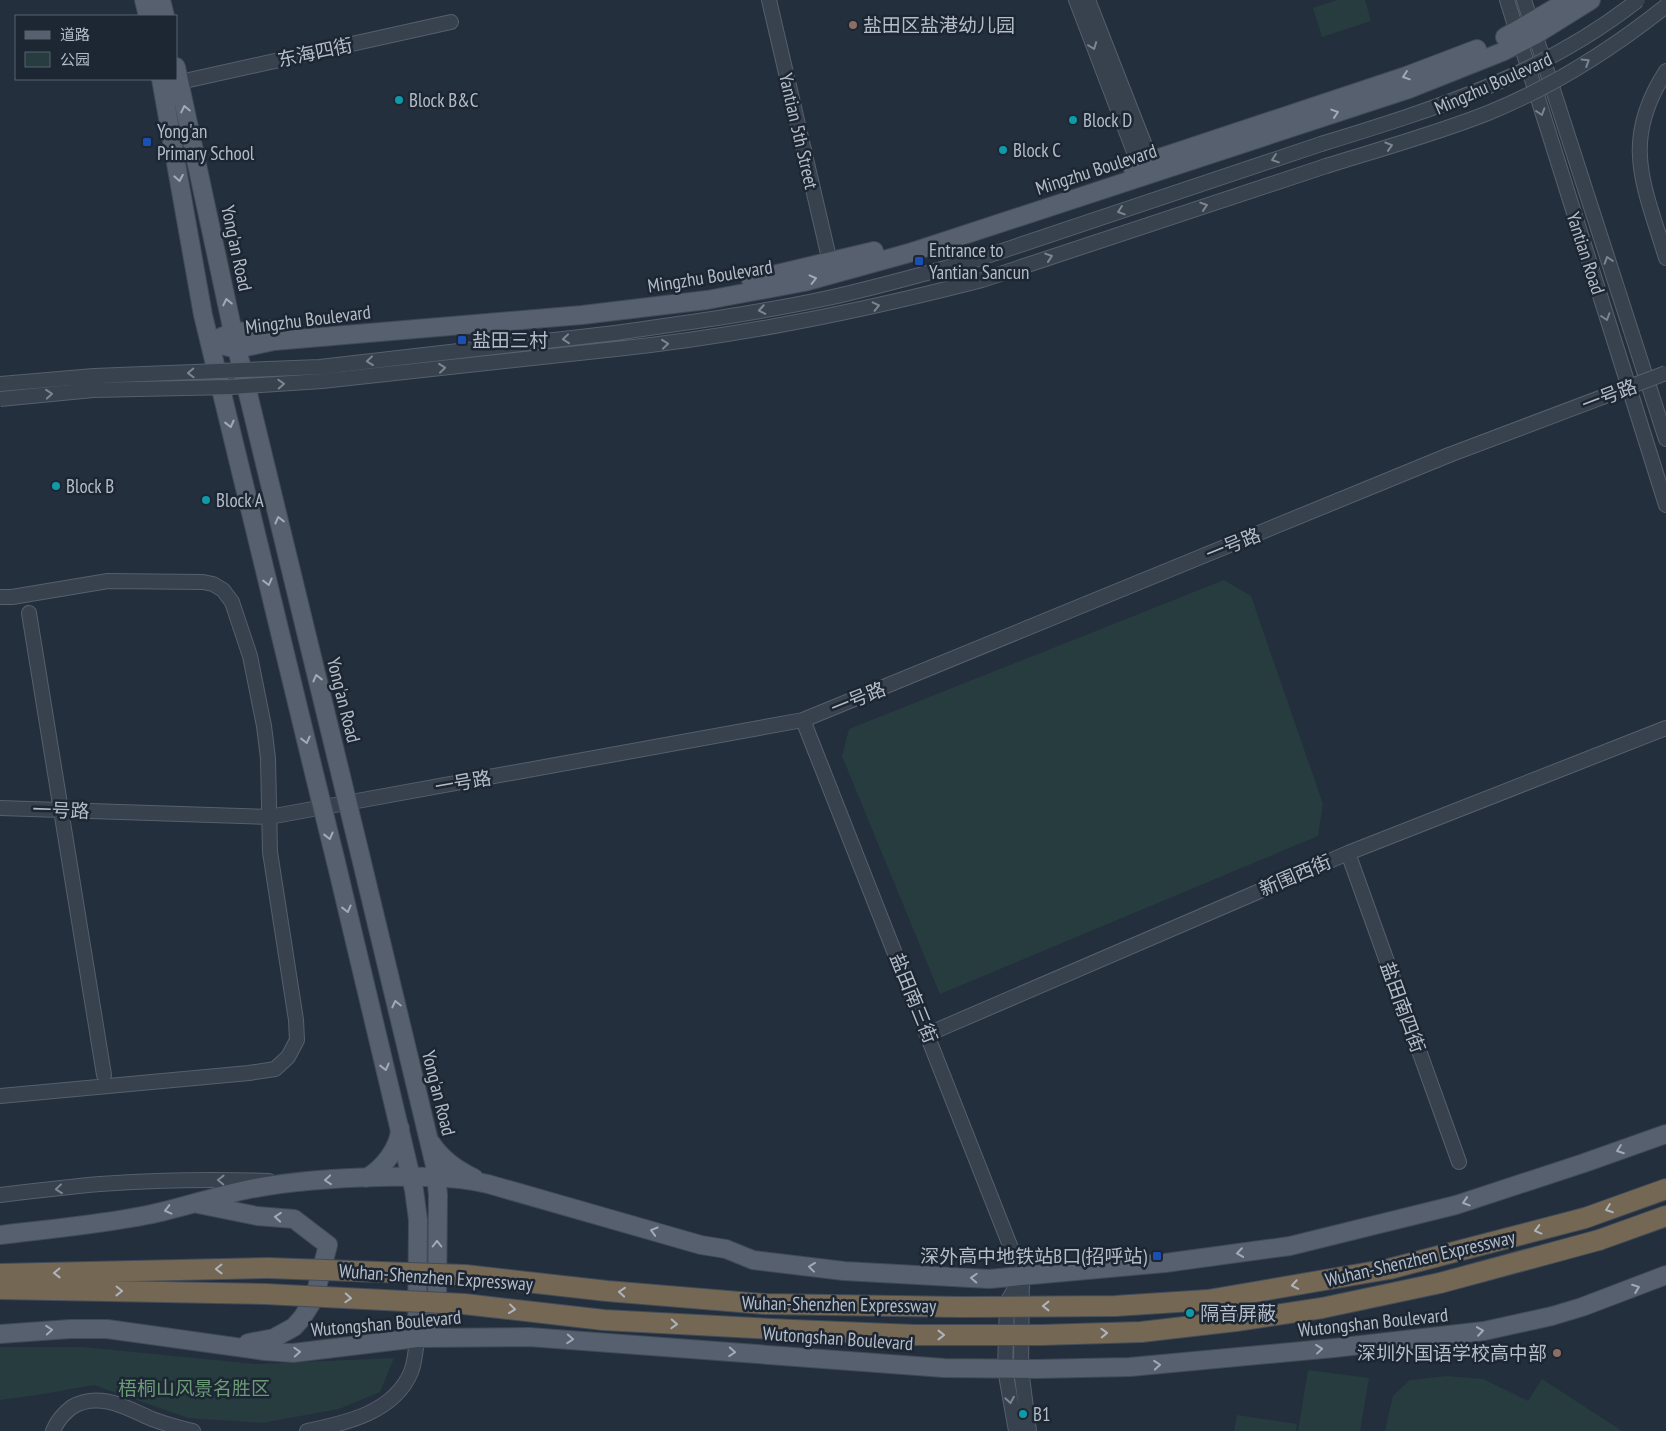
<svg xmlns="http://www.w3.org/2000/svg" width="1666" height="1431" viewBox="0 0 1666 1431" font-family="'PT Sans Narrow','Noto Sans SC',sans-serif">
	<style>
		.green { fill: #263c3f }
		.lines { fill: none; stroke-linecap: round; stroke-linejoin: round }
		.minor-casing { stroke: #565f6c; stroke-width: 16 }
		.major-casing { stroke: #414a57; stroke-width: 20 }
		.highway-casing { stroke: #434c59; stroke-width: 22 }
		.minor { stroke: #38414e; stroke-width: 14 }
		.major { stroke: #56606e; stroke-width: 18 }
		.highway { stroke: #746855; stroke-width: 20 }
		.minor-bridge-casing { stroke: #565f6c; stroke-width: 16; stroke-linecap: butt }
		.major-bridge-casing { stroke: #414a57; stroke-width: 20; stroke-linecap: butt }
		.highway-bridge-casing { stroke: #434c59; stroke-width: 22; stroke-linecap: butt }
		.minor-bridge { stroke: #38414e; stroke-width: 14 }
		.major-bridge { stroke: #56606e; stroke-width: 18 }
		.highway-bridge { stroke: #746855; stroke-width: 20 }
		.oneway { stroke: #7c8592 }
		.oneway2 { stroke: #a1aab7 }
		.oneway3 { stroke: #aeb4bd }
		.education-dot { fill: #8d6e63; stroke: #1d2633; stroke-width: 2 }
		.culture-dot { fill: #0f9aa8; stroke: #1d2633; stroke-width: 2 }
		.transit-dot { fill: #1a4fb4; stroke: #1d2633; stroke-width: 2 }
		.labels { text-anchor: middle; stroke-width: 5; stroke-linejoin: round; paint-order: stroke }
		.poi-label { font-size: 19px; fill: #b4bcc9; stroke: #1d2633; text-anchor: start }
		.street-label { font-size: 19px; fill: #b4bcc9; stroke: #1d2633 }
		.park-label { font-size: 19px; fill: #6b9a76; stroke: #1d2633 }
	</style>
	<rect width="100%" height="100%" fill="#242f3e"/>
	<path class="green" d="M 1337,0 L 1365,0 L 1371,21 L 1322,37 L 1313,8 Z
		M 1224,580 L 1251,596 L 1323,804 L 1318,836 L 940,994 L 842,756 L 849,729 Z
		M 0,1347 L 83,1347 L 257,1364 L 394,1358 L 380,1392 L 339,1409 L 262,1423 L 188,1418 L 94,1385 L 37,1395 L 0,1400 Z
		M 1308,1370 L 1369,1378 L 1360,1431 L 1298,1431 Z
		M 1446,1376 L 1483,1379 L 1528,1401 L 1542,1379 L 1622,1431 L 1385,1431 L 1393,1396 L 1410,1380 Z
		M 1237,1415 L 1297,1424 L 1296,1431 L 1234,1431 Z"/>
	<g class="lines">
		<defs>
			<path id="minor" d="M 769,0 L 830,262
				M 1076,0 L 1139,165
				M 1088,0 L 1151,161
				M 1507,0 L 1666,505
				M 1524,0 L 1666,439
				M 1666,71 C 1620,142 1644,185 1666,258
				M 180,82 L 451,22
				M 615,333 C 686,323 758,313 828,298 C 878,287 926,273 975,260 L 1321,144
				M 616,349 C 740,336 862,311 982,280 L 1326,166
				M 0,597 L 12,597 L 108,581 L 203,582 L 213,584 L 223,590 L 232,602 L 250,656 L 264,726 L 268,758 L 270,852 L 296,1020 L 297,1040 L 288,1057 L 275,1069 L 249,1073 L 0,1096
				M 29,613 L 104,1075
				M 803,720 L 1022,1276 L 1021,1369 L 1029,1431
				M 0,808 L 269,817 L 803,720 L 1449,455
				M 1348,853 L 1459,1162
				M 928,1034 L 1348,853 L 1666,728
				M 0,1195 C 33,1191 66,1187 100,1184 C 156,1180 212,1179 269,1181
				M 53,1431 C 57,1421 64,1413 72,1407 C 99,1391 127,1408 152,1419 C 166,1424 179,1428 193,1431
				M 307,1431 C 345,1423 394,1413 411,1372 C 415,1362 416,1350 417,1338
				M 1016,1431 L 1005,1369 L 1007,1302 L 1022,1277"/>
			<path id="major" d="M 144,0 L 148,16
				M 161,0 L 165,16
				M 1505,37 L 1569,0
				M 176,67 L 233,332 L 341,776
				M 161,79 L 203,315 L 315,777
				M 1132,167 L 1406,76 L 1477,49
				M 751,280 L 874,251
				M 210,342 L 237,349 L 274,341 L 582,315 L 707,300 L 804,282 L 909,253 L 1409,89 L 1502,52 L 1535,35 L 1591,0
				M 210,342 L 233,332 L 291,328
				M 360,854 L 435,1166 L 438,1195 L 437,1308 C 434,1322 428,1329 417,1338
				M 336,862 L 414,1190 L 418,1220 L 417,1338
				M 431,1143 C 441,1158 457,1170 474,1178
				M 366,1178 C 383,1169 400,1147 400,1128
				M 198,1204 L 257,1216 L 294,1219 L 328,1245 L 314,1299 L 302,1318 L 294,1327 L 274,1338 L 248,1343
				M 0,1235 C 49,1229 98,1225 147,1215 C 182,1208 215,1196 250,1189 C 292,1181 336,1178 379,1177 C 415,1176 452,1176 488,1184 L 701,1245 L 726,1249 L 753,1260 L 844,1271 L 989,1279 L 1165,1263 L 1290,1246 L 1456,1205 L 1584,1163 L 1666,1134
				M 0,1334 L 70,1329 L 107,1329 L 265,1351 L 293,1353 L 417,1338 L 529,1337 L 944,1368 L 1036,1369 L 1130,1367 L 1334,1348 L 1484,1331 L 1552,1316 L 1582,1307 L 1666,1275"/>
			<path id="highway" d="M 1585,1218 L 1666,1189
				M 1599,1240 L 1666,1216
				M 0,1274 L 268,1268
				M 0,1289 L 265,1294"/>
		</defs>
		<use href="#minor" class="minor-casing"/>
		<use href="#major" class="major-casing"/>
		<use href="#highway" class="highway-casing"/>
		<use href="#minor" class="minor"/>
		<use href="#major" class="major"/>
		<use href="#highway" class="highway"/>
		<defs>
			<path id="minor-bridge" d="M 1321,144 C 1435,109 1543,75 1638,0
				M 1326,166 C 1380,149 1435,134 1488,113 C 1552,87 1612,49 1666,6
				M 0,384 L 94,376 L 320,367 L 615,333
				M 0,399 L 93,390 L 231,387 L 322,381 L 616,349
				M 1449,455 L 1666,373"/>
			<path id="major-bridge" d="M 341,776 L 360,854
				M 315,777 L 336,862"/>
			<path id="highway-bridge" d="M 268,1268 L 465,1275 L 607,1291 L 765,1304 L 961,1307 L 1115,1306 L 1208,1300 L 1389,1269 L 1585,1218
				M 265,1294 L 464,1304 L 604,1320 L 792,1330 L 915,1335 L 1041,1335 L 1141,1332 L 1236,1321 L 1322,1308 L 1440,1283 L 1599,1240"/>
		</defs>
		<use href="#minor-bridge" class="minor-bridge-casing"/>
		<use href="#major-bridge" class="major-bridge-casing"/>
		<use href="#highway-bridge" class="highway-bridge-casing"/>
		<use href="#minor-bridge" class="minor-bridge"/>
		<use href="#major-bridge" class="major-bridge"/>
		<use href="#highway-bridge" class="highway-bridge"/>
	</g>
	<defs><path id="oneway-chevron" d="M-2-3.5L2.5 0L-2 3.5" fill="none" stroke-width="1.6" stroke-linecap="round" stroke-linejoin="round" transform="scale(1.25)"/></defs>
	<g class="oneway">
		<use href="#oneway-chevron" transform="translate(1093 46) rotate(69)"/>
		<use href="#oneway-chevron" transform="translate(1586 62) rotate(-32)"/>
		<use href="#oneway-chevron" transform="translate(1541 112) rotate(72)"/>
		<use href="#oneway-chevron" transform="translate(1389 146) rotate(-17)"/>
		<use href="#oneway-chevron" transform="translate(1275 159) rotate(161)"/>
		<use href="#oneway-chevron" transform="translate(1204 206) rotate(-18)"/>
		<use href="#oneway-chevron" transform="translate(1121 211) rotate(161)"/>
		<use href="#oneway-chevron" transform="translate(1049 257) rotate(-18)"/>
		<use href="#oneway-chevron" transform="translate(1608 260) rotate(-108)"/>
		<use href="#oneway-chevron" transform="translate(876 306) rotate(-13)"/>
		<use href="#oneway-chevron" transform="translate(762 310) rotate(170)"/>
		<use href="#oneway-chevron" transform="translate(1606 317) rotate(72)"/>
		<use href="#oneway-chevron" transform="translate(566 339) rotate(174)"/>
		<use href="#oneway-chevron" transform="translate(665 344) rotate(-6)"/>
		<use href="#oneway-chevron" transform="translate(370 361) rotate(174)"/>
		<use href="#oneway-chevron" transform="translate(442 368) rotate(-6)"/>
		<use href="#oneway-chevron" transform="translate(191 373) rotate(178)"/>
		<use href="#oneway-chevron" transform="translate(281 384) rotate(-3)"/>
		<use href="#oneway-chevron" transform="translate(49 394) rotate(-5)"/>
		<use href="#oneway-chevron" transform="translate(221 1180) rotate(-179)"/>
		<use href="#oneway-chevron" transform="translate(59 1189) rotate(174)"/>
		<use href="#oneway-chevron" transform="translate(1010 1400) rotate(81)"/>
	</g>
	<g class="oneway2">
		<use href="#oneway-chevron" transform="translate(1406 76) rotate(161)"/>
		<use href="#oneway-chevron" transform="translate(185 109) rotate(-102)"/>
		<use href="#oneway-chevron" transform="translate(1335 113) rotate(-18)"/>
		<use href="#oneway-chevron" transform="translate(179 178) rotate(80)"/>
		<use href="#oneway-chevron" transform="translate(813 279) rotate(-14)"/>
		<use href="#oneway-chevron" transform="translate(227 302) rotate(-102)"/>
		<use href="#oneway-chevron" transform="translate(230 424) rotate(76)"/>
		<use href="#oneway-chevron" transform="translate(279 520) rotate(-104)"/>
		<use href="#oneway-chevron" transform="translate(268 582) rotate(76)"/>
		<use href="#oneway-chevron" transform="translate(317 678) rotate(-104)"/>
		<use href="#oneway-chevron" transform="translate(306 740) rotate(76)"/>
		<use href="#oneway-chevron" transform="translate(329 836) rotate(76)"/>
		<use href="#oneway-chevron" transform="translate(347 909) rotate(76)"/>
		<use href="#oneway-chevron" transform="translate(396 1004) rotate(-103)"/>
		<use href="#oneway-chevron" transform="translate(385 1067) rotate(76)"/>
		<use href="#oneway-chevron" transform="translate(1620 1150) rotate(160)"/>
		<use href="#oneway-chevron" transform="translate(328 1180) rotate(175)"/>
		<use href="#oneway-chevron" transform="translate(1466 1202) rotate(162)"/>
		<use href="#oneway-chevron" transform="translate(168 1210) rotate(166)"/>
		<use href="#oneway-chevron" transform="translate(278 1217) rotate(-175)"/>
		<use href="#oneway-chevron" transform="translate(654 1231) rotate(-164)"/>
		<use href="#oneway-chevron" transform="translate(437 1244) rotate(-90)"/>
		<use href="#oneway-chevron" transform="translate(1240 1253) rotate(172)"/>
		<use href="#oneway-chevron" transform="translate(812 1267) rotate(-173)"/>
		<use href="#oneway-chevron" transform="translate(974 1278) rotate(-177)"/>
		<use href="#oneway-chevron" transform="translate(1636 1288) rotate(-21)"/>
		<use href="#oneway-chevron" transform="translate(49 1330) rotate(-4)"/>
		<use href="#oneway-chevron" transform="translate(1480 1331) rotate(-8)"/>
		<use href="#oneway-chevron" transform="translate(570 1339) rotate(4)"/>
		<use href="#oneway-chevron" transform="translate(1319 1349) rotate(-6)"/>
		<use href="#oneway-chevron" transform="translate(297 1352) rotate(-3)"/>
		<use href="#oneway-chevron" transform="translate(732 1352) rotate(4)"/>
		<use href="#oneway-chevron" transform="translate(1157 1365) rotate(-5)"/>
	</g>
	<g class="oneway3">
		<use href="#oneway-chevron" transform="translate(1609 1209) rotate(160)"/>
		<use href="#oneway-chevron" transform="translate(1538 1230) rotate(165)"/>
		<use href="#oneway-chevron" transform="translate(219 1269) rotate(179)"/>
		<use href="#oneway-chevron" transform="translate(57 1273) rotate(179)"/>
		<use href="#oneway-chevron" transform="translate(1295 1285) rotate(170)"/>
		<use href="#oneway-chevron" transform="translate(119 1291) rotate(1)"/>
		<use href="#oneway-chevron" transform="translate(622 1292) rotate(-175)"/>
		<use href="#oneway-chevron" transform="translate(348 1298) rotate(3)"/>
		<use href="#oneway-chevron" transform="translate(1046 1306) rotate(180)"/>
		<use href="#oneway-chevron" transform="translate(512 1309) rotate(7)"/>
		<use href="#oneway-chevron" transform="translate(674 1324) rotate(3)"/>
		<use href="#oneway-chevron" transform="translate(1104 1333) rotate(-2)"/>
		<use href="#oneway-chevron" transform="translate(941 1335)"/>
	</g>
	<g class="education-dot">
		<circle cx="853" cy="25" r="5"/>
		<circle cx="1557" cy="1353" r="5"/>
	</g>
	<g class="culture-dot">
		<circle cx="399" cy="100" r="5"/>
		<circle cx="1073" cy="120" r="5"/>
		<circle cx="1003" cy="150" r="5"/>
		<circle cx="56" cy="486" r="5"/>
		<circle cx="206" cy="500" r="5"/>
		<circle cx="1190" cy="1313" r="5"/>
		<circle cx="1023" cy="1414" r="5"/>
	</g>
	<g class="transit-dot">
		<rect x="142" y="137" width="10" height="10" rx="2.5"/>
		<rect x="914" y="256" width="10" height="10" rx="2.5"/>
		<rect x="457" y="335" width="10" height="10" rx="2.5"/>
		<rect x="1152" y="1251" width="10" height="10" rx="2.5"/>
	</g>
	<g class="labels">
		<g class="poi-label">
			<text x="863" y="32">盐田区盐港幼儿园</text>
			<text x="409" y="107">Block B&amp;C</text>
			<text x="1083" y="127">Block D</text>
			<text x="157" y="138">Yong'an<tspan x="157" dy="22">Primary School</tspan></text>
			<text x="1013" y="157">Block C</text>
			<text x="929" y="257">Entrance to<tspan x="929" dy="22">Yantian Sancun</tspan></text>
			<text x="472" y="347">盐田三村</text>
			<text x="66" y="493">Block B</text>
			<text x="216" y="507">Block A</text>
			<text x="1147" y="1263" text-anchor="end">深外高中地铁站B口(招呼站)</text>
			<text x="1200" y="1320">隔音屏蔽</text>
			<text x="1547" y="1360" text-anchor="end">深圳外国语学校高中部</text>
			<text x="1033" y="1421">B1</text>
		</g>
		<g class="street-label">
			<text transform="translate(315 52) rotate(-12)" y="7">东海四街</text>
			<text transform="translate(1493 83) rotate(-24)" y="7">Mingzhu Boulevard</text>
			<text transform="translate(799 131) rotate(77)" y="7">Yantian 5th Street</text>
			<text transform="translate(1096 169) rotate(-18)" y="7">Mingzhu Boulevard</text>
			<text transform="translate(237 248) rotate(78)" y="7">Yong'an Road</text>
			<text transform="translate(1586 253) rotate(72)" y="7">Yantian Road</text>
			<text transform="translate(710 276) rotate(-9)" y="7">Mingzhu Boulevard</text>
			<text transform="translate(308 319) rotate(-7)" y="7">Mingzhu Boulevard</text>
			<text transform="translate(1609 395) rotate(-21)" y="7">一号路</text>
			<text transform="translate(1233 544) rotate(-22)" y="7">一号路</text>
			<text transform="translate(858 698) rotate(-22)" y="7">一号路</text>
			<text transform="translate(344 700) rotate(76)" y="7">Yong'an Road</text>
			<text transform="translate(463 782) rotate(-10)" y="7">一号路</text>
			<text transform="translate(61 810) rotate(2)" y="7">一号路</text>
			<text transform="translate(1295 875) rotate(-23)" y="7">新围西街</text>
			<text transform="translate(914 998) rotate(68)" y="7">盐田南三街</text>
			<text transform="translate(1403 1007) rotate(70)" y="7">盐田南四街</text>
			<text transform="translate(439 1093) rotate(76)" y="7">Yong'an Road</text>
			<text transform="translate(1420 1258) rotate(-13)" y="7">Wuhan-Shenzhen Expressway</text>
			<text transform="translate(436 1277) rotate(4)" y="7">Wuhan-Shenzhen Expressway</text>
			<text transform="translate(839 1304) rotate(1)" y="7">Wuhan-Shenzhen Expressway</text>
			<text transform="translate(1373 1322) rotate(-6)" y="7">Wutongshan Boulevard</text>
			<text transform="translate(386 1323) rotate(-5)" y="7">Wutongshan Boulevard</text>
			<text transform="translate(838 1338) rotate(4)" y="7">Wutongshan Boulevard</text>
		</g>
		<g class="park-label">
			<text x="194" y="1395">梧桐山风景名胜区</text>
		</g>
	</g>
	<rect x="15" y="15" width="162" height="65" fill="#1d2633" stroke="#59626f"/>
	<rect x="25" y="31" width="25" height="8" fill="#56606e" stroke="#59626f"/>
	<text x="60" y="40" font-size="15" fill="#b4bcc9">道路</text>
	<rect x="25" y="52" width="25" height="15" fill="#263c3f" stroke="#59626f"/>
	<text x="60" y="65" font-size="15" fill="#b4bcc9">公园</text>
</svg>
